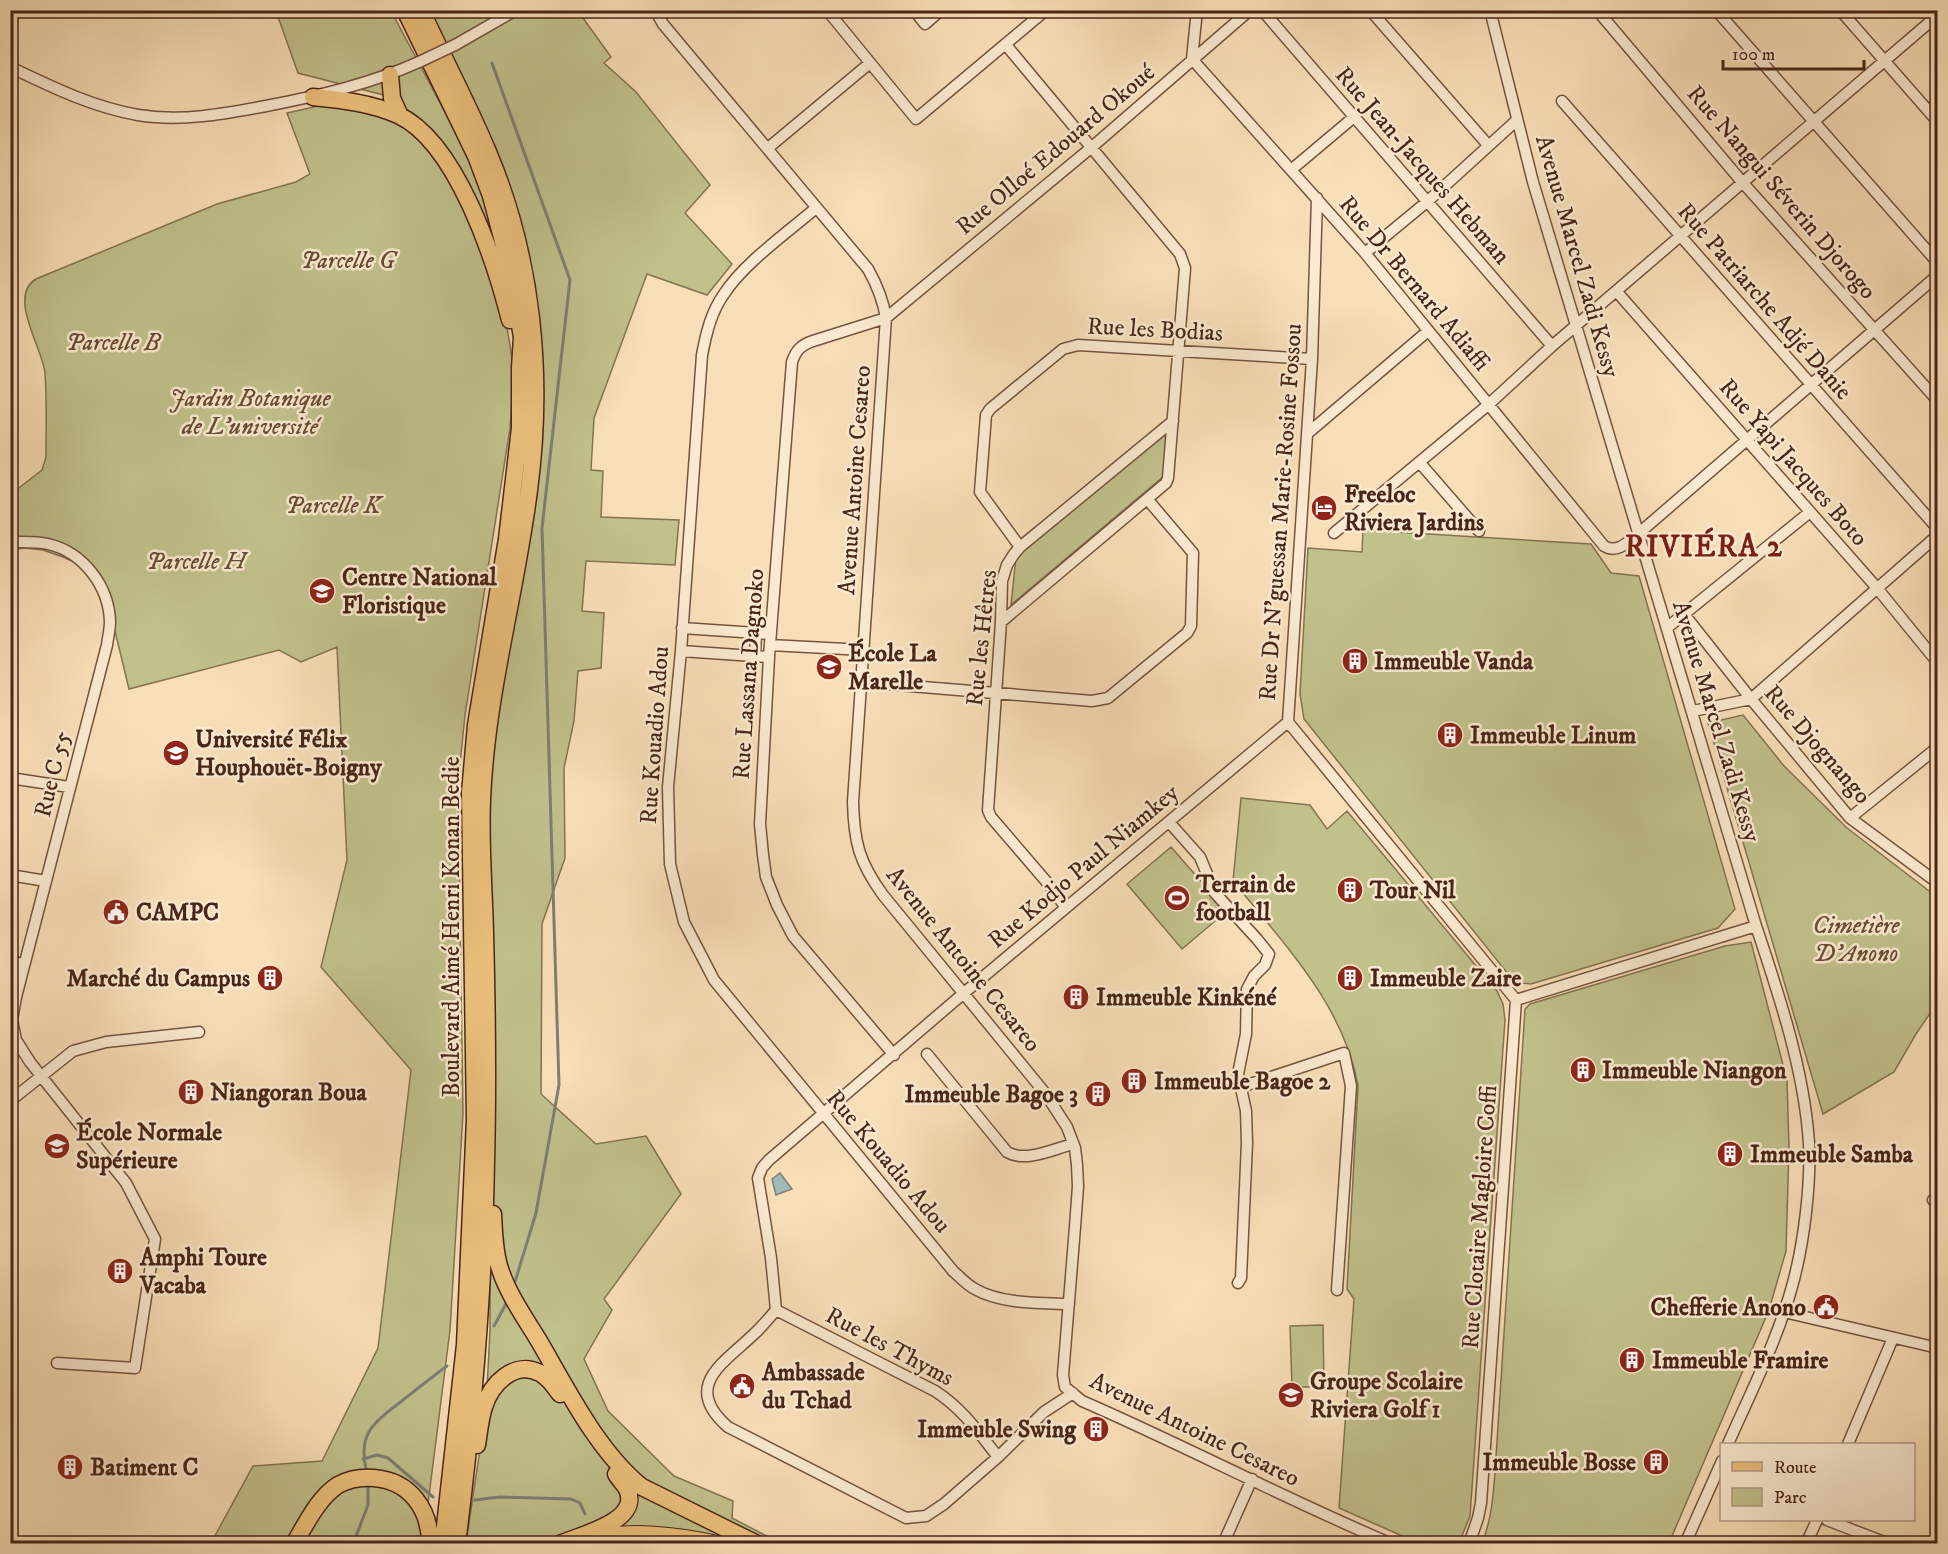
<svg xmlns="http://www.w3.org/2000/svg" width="1948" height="1554" viewBox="0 0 1948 1554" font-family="'IM FELL DW Pica',serif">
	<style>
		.green { fill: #c1c18c; stroke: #857352; stroke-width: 1.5 }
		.water { fill: #9fbbb6; stroke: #7d7f77; stroke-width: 1.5 }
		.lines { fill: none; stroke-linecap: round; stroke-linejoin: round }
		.stream { stroke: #7d7f77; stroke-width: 3 }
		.minor-casing { stroke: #755440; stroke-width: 13 }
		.major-casing { stroke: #492518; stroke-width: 16 }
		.highway-casing { stroke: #492518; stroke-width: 19 }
		.minor { stroke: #fbead1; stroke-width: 10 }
		.major { stroke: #ecc07c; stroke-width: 14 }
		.highway { stroke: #ecc07c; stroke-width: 16 }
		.minor-bridge-casing { stroke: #755440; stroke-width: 13; stroke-linecap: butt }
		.minor-bridge { stroke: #fbead1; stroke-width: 10 }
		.labels { text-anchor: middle; stroke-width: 5; stroke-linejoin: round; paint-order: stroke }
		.street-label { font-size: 24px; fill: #492518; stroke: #fbead1 }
		.park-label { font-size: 24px; font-style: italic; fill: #674c35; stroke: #fbead1 }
		.poi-label { font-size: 24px; font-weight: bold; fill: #492518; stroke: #fbead1; text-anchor: start }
		.district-label { font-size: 30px; font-weight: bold; letter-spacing: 1.5px; fill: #7a1f14; stroke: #fbead1 }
	</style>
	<rect width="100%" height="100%" fill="#f9dfb8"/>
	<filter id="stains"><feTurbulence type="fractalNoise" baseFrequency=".00333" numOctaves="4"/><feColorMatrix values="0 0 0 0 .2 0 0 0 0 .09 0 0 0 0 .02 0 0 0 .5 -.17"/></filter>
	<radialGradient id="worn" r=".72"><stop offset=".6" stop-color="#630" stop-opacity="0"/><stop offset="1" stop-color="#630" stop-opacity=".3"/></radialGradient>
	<path class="green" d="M 276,11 L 391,11 L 470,159 L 495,227 L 508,290 L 436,137 L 395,98 L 298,73 Z
		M 429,11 L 578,11 L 611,57 L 604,63 L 636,92 L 710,185 L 685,213 L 732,264 L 707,295 L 647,274 L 594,418 L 591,470 L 603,471 L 601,517 L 679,520 L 675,565 L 586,561 L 582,611 L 604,613 L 601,668 L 578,671 L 574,721 L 564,768 L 565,858 L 542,924 L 541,1094 L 596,1144 L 646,1136 L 681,1194 L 604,1299 L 612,1310 L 584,1359 L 608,1411 L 674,1476 L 733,1501 L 732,1518 L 780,1543 L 466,1543 L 486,1409 L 490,1330 L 490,1113 L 485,783 L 538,351 L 535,285 L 520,219 L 496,148 L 430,17 Z
		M 318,106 L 362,107 L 399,122 L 427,145 L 461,198 L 506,322 L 514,369 L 510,428 L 465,715 L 458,784 L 463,1113 L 450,1330 L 423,1543 L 211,1543 L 253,1466 L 322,1461 L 378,1348 L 411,1070 L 321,967 L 347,860 L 337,647 L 301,662 L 279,650 L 129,689 L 107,598 L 78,564 L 63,557 L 43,550 L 25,548 L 11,550 L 11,494 L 42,470 L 46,457 C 46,429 47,401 45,373 C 43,349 7,296 36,279 L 217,204 L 296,182 L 310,174 L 287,113 Z
		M 1167,428 L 1164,476 L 1011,605 L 1016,557 Z
		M 1363,530 L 1591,544 L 1611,573 L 1639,576 L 1735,909 L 1718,928 L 1531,984 L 1520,983 L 1508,974 L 1304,719 L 1300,694 L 1308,548 L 1362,552 Z
		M 1743,715 L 1784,766 L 1847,828 L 1937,897 L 1937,1006 L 1933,1009 L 1916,1034 L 1894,1072 L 1823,1114 L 1708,723 Z
		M 1241,798 L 1310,805 L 1327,829 L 1347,811 L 1497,991 L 1503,1004 L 1505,1020 L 1470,1516 L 1459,1543 L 1418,1543 L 1339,1508 L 1354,1299 L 1347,1289 L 1358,1086 C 1344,1005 1283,943 1233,881 Z
		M 1171,847 L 1227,911 L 1182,949 L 1127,884 Z
		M 1751,942 L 1787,1080 L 1789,1147 L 1786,1251 L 1769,1310 L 1669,1543 L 1482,1543 C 1493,1516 1494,1487 1496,1457 L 1525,1009 L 1530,1004 L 1725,946 Z
		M 1323,1325 L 1324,1387 L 1292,1387 L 1290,1326 Z"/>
	<path class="water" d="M 780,1173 L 792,1189 L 776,1195 L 772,1179 Z"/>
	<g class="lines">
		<path class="stream" d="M 492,63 L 570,280 L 542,528 L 559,1085 L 536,1213 L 514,1285
			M 494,1326 L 507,1302
			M 363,1459 L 377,1455 L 388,1458 L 433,1497
			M 367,1472 C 356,1433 375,1422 403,1400 C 417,1389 432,1377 447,1366
			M 475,1500 L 500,1497 L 571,1499 L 580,1503 L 585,1514
			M 353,1544 L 368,1505 L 368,1484"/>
		<defs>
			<path id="minor" d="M 655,10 L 663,24 L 868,269 C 877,285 883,299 886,318 L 853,802 C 854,842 859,862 883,895 L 1045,1093 L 1067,1127 L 1075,1148 L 1077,1165 L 1078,1186 L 1075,1227 L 1063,1375 L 1065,1387 L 1082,1401 C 1186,1446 1287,1500 1392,1544
				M 827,10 L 916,119 L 1046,10
				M 914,10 L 925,24 L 941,10
				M 1197,10 L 1192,59 L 1365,253 L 1604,546 C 1617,554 1628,542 1638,534 L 1938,275
				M 1262,10 L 1552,346
				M 1370,10 L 1488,145
				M 1490,10 L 1533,182 L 1756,926 C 1779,995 1804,1069 1809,1143 C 1811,1185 1804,1242 1793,1283 C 1778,1339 1751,1392 1728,1444
				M 1597,10 L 1743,183 L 1938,401
				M 1716,10 L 1938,263
				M 1840,10 L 1938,122
				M 455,45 L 516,10
				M 10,67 C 52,87 92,107 138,115 C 181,122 224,114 266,106 C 318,96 370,84 419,62
				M 1562,101 L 1938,529
				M 768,148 L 870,63
				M 1291,170 L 1354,117
				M 1317,198 L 1312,359 L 1288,722 L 1516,1000
				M 816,208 C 788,232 743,264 724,294 C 711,312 706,334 702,355 L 681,651 L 668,787 L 670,864 L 684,922 L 714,980 L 953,1271 C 960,1277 967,1285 975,1289 C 1000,1304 1041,1303 1069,1304
				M 1365,253 L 1428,201 L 1517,120
				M 1617,292 L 1877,588 L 1938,663
				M 1308,433 L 1428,331
				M 1420,463 L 1479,531
				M 1334,533 L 1488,405 L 1552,346 L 1938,15
				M 10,542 C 23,542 35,541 48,544 C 83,552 109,586 110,622 C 110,629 108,637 107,645 L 16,997 L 12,1020 L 16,1040 L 30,1062 L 126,1183 L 155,1239 L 135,1368 L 57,1363
				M 1020,547 L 980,492 L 986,415 L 990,409 L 1063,349 L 1078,345 L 1312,359
				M 1684,614 L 1751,699 L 1850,818 L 1938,883
				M 1001,622 L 1166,483 L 1168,478 L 1185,268 L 1180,254 L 1006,45
				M 1668,627 L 1810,512
				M 682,628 L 771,634
				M 770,645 L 864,650
				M 681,651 L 769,657
				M 755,656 L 756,633
				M 862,682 L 1092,701 L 1108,698 L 1187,633 L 1191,626 L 1193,553 L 1148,500
				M 1693,711 L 1751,699 L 1938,535
				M 10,778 L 69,787
				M 1850,818 L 1938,747
				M 1169,822 L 1200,857 L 1215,893 L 1257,939 L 1269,954 L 1265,965 L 1254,976 L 1247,989 L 1246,1034 L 1238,1074 L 1246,1111 L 1247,1143 L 1241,1278 L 1238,1283
				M 10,875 L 46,881
				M 1066,908 L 1051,887 L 991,817 L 988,810 L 1001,622 L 1002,581 L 1007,565 L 1014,554 L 1020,547 L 1173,421
				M 10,961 L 23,964
				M 1516,1000 L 1756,926
				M 927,1054 L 1007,1152 C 1026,1163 1053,1149 1073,1144
				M 894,1055 L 793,936 L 777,905 L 766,877 L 763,855 L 760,824 L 769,657 L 792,362 C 796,350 801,345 813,341 L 886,318 L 1092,147 L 1250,10
				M 1241,1087 L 1344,1053 L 1351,1086 L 1337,1290
				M 10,1101 L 73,1051 L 106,1042 L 199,1032
				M 1933,1200 L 1938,1196
				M 776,1310 L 935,1391 C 962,1408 979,1433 998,1457
				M 1784,1312 L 1938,1348
				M 1073,1393 L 1044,1412 L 998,1457 L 944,1504 L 926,1516 L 906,1518 L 728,1427 C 681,1386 724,1363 754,1334 C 762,1327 769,1318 776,1310 L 771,1258 L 758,1178 L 762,1168 L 769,1160 L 964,993 L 1288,722
				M 1848,1444 L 1893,1338
				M 1827,1520 L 1889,1544
				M 1223,1544 L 1252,1479
				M 1469,1544 L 1478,1518 L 1481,1503 L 1516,1000
				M 1685,1544 L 1722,1461
				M 1806,1544 L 1817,1520"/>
			<path id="major" d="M 585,1539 C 627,1528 681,1534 722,1544"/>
			<path id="highway" d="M 405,10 L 476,156 L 491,196 L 510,268 L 522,337 L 520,368 L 520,428 L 507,539 L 476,725 L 470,793 L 475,1119 L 465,1345 L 443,1544
				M 421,10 C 443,57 468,104 488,152 C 533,258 544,377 529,490 C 516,594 486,695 482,800 C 480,844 484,889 485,933 C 487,1009 488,1085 486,1161 C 484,1288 473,1417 457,1544
				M 390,75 L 392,98 L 400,116
				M 313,97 C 342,100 371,103 398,115 C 457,142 495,261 510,320
				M 493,1214 C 494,1232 494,1251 500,1269 C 508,1294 525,1318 539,1341 C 567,1389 598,1452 642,1487 L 757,1544
				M 477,1445 C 479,1433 480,1419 484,1407 C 491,1384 514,1360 540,1373 C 549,1378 554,1386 560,1394
				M 294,1544 C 306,1524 318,1498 338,1485 C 349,1479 362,1477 374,1478 C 410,1481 430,1509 430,1544
				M 560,1544 C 579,1535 642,1522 627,1489 C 624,1484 619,1479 616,1474"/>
		</defs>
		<use href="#minor" class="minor-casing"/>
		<use href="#major" class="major-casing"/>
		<use href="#highway" class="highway-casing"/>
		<use href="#minor" class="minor"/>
		<use href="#major" class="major"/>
		<use href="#highway" class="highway"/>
		<defs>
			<path id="minor-bridge" d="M 419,62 L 455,45"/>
		</defs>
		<use href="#minor-bridge" class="minor-bridge-casing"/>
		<use href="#minor-bridge" class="minor-bridge"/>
	</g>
	<defs>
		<symbol id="hotel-disc" viewBox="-11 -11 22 22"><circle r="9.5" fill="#8f2418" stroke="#fbead1"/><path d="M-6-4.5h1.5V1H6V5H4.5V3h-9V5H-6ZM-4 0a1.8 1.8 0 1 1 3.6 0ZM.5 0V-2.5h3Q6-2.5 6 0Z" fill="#fff"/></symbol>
		<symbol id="university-disc" viewBox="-11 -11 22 22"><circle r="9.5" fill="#8f2418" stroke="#fbead1"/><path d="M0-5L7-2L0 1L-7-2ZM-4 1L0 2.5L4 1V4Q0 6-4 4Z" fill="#fff"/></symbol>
		<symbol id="building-disc" viewBox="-11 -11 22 22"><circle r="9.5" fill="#8f2418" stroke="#fbead1"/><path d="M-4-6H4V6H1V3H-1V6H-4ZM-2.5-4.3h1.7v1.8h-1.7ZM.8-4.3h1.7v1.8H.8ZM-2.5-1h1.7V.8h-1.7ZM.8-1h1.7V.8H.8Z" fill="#fff"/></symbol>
		<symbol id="school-disc" viewBox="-11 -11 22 22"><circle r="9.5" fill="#8f2418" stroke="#fbead1"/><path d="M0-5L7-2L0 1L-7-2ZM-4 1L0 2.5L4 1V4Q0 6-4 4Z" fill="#fff"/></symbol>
		<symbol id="stadium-disc" viewBox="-11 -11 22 22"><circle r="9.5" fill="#8f2418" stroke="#fbead1"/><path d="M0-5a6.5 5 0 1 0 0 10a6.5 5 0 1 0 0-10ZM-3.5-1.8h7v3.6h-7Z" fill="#fff"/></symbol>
		<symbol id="civic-disc" viewBox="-11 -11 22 22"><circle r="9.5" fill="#8f2418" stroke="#fbead1"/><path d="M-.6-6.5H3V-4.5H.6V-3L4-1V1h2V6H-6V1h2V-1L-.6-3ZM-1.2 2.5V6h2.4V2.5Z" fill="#fff"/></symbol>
	</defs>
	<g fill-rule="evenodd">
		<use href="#hotel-disc" x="1309" y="493" width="30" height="30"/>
		<use href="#university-disc" x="307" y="576" width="30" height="30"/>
		<use href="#building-disc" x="1340" y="646" width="30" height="30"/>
		<use href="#school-disc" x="814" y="652" width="30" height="30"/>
		<use href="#building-disc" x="1435" y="720" width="30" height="30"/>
		<use href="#university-disc" x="161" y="738" width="30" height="30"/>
		<use href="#building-disc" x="1335" y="875" width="30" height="30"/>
		<use href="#stadium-disc" x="1162" y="883" width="30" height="30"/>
		<use href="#civic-disc" x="101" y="897" width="30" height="30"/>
		<use href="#building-disc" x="255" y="963" width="30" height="30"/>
		<use href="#building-disc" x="1335" y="963" width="30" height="30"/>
		<use href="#building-disc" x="1061" y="982" width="30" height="30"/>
		<use href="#building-disc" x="1568" y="1055" width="30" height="30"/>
		<use href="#building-disc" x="1119" y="1066" width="30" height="30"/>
		<use href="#building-disc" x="176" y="1077" width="30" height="30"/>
		<use href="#building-disc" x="1083" y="1079" width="30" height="30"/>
		<use href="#school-disc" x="42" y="1131" width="30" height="30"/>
		<use href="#building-disc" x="1715" y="1139" width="30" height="30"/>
		<use href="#building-disc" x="105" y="1256" width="30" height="30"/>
		<use href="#civic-disc" x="1811" y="1292" width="30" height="30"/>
		<use href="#building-disc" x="1617" y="1345" width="30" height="30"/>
		<use href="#civic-disc" x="727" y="1371" width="30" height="30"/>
		<use href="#school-disc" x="1276" y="1380" width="30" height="30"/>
		<use href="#building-disc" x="1081" y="1414" width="30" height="30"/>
		<use href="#building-disc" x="1641" y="1447" width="30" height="30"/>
		<use href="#building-disc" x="55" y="1452" width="30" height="30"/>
	</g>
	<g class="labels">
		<g class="street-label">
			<text transform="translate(1055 149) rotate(-40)" y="8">Rue Olloé Edouard Okoué</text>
			<text transform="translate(1423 165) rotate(49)" y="8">Rue Jean-Jacques Hebman</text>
			<text transform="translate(1782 192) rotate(49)" y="8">Rue Nangui Séverin Djorogo</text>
			<text transform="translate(1578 256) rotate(74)" y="8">Avenue Marcel Zadi Kessy</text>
			<text transform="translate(1415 283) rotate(50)" y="8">Rue Dr Bernard Adiaffi</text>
			<text transform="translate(1765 301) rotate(49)" y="8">Rue Patriarche Adjé Danie</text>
			<text transform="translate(1155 329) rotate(3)" y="8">Rue les Bodias</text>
			<text transform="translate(1794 462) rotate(49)" y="8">Rue Yapi Jacques Boto</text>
			<text transform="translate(854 480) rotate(-86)" y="8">Avenue Antoine Cesareo</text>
			<text transform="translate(1280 512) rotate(-86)" y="8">Rue Dr N'guessan Marie-Rosine Fossou</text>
			<text transform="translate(981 638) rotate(-84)" y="8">Rue les Hêtres</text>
			<text transform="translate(748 674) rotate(-86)" y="8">Rue Lassana Dagnoko</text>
			<text transform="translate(1717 721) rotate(73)" y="8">Avenue Marcel Zadi Kessy</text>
			<text transform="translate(654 735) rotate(-86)" y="8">Rue Kouadio Adou</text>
			<text transform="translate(1818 744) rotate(49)" y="8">Rue Djognango</text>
			<text transform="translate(52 774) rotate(-76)" y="8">Rue C 55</text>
			<text transform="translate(1083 866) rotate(-40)" y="8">Rue Kodjo Paul Niamkey</text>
			<text transform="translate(451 927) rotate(-90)" y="8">Boulevard Aimé Henri Konan Bedie</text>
			<text transform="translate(964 959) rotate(51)" y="8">Avenue Antoine Cesareo</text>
			<text transform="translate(889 1161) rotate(50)" y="8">Rue Kouadio Adou</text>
			<text transform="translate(1479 1217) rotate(-86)" y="8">Rue Clotaire Magloire Coffi</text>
			<text transform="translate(890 1346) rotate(28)" y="8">Rue les Thyms</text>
			<text transform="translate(1195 1429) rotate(26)" y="8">Avenue Antoine Cesareo</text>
		</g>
		<g class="park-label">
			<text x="348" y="268">Parcelle G</text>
			<text x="113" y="350">Parcelle B</text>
			<text x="250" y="406">Jardin Botanique<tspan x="250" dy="28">de L'université</tspan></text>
			<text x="333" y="513">Parcelle K</text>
			<text x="196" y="569">Parcelle H</text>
			<text x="1856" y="933">Cimetière<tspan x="1856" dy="28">D'Anono</tspan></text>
		</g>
		<g class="poi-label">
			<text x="1344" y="502">Freeloc<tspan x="1344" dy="28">Riviera Jardins</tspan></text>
			<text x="342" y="585">Centre National<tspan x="342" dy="28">Floristique</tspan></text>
			<text x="848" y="661">École La<tspan x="848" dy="28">Marelle</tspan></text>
			<text x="1374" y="669">Immeuble Vanda</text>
			<text x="1470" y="743">Immeuble Linum</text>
			<text x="195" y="747">Université Félix<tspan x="195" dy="28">Houphouët-Boigny</tspan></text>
			<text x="1196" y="892">Terrain de<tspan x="1196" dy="28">football</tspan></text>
			<text x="1370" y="898">Tour Nil</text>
			<text x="136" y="920">CAMPC</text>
			<text x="250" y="986" text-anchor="end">Marché du Campus</text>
			<text x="1370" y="986">Immeuble Zaire</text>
			<text x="1096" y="1005">Immeuble Kinkéné</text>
			<text x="1602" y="1078">Immeuble Niangon</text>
			<text x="1154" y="1089">Immeuble Bagoe 2</text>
			<text x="210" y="1100">Niangoran Boua</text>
			<text x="1078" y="1102" text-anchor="end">Immeuble Bagoe 3</text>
			<text x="76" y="1140">École Normale<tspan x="76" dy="28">Supérieure</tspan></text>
			<text x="1750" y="1162">Immeuble Samba</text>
			<text x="140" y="1265">Amphi Toure<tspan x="140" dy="28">Vacaba</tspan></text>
			<text x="1806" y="1315" text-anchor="end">Chefferie Anono</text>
			<text x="1652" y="1368">Immeuble Framire</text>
			<text x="762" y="1380">Ambassade<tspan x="762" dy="28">du Tchad</tspan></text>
			<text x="1310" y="1389">Groupe Scolaire<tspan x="1310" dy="28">Riviera Golf 1</tspan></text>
			<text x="1076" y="1437" text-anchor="end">Immeuble Swing</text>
			<text x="1636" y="1470" text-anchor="end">Immeuble Bosse</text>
			<text x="90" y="1475">Batiment C</text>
		</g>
		<g class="district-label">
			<text x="1704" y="556">RIVIÉRA 2</text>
		</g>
	</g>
	<rect width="1948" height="1554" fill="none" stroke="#f9dfb8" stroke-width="36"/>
	<rect x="12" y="12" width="1924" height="1530" fill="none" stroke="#492518" stroke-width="3"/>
	<rect x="18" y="18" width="1912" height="1518" fill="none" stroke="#492518" stroke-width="1.5"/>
	<rect x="1720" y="1443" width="195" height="78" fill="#fbead1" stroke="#b49b87" stroke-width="1.5"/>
	<rect x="1732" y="1462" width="30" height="9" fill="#ecc07c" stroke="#b49b87" stroke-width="1.5"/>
	<text x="1774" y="1473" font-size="18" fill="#492518">Route</text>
	<rect x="1732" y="1488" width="30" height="18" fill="#c1c18c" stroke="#b49b87" stroke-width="1.5"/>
	<text x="1774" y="1503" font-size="18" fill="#492518">Parc</text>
	<path d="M1723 60v9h141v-9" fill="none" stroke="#492518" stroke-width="3"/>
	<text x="1732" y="60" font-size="18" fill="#492518" stroke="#fbead1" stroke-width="4.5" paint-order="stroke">100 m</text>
	<rect width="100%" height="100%" filter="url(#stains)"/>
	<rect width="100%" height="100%" fill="url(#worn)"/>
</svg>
